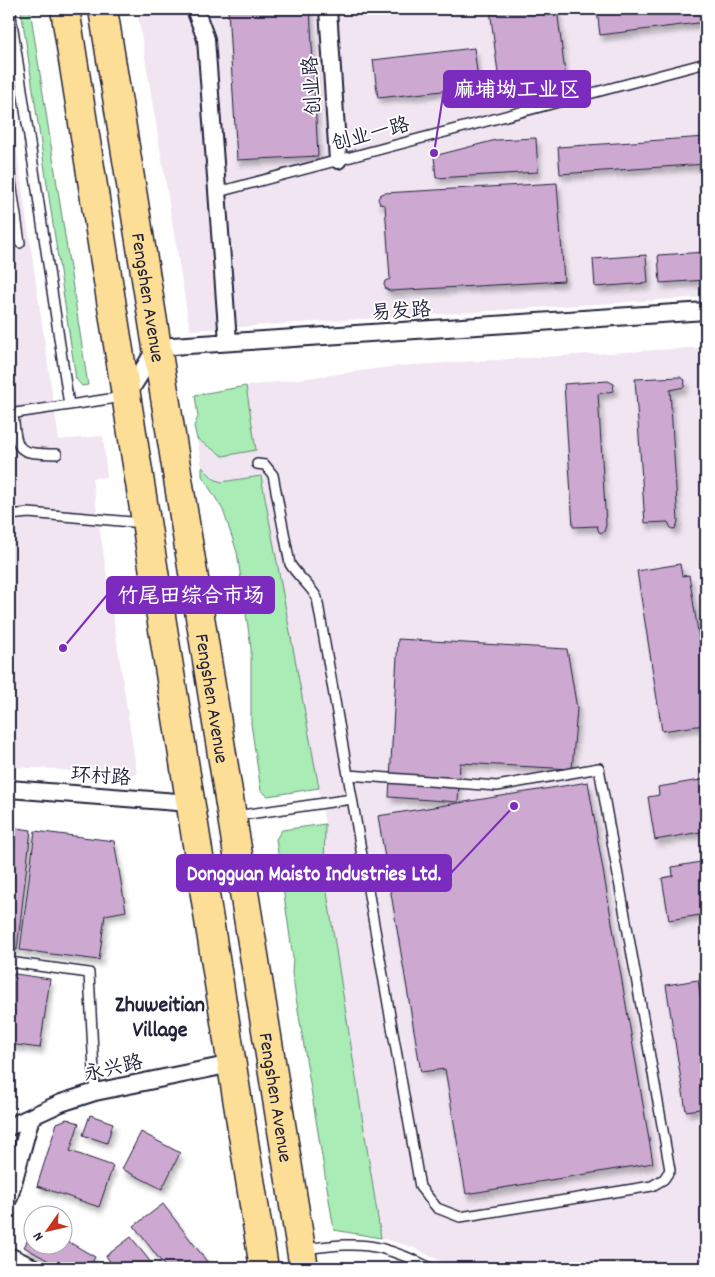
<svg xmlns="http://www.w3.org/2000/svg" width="715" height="1277" viewBox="0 0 715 1277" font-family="Dekko,'LXGW WenKai TC',sans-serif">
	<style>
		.built { fill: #f0e5f1 }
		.green { fill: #a9ecb5; stroke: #668778 }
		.building { fill: #cda8d1; stroke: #22223b; filter: url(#shadow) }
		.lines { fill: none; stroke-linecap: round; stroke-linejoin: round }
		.lane-casing { stroke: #22223b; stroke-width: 12 }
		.street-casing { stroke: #22223b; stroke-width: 20 }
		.highway-casing { stroke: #22223b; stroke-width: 31 }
		.lane { stroke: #fff; stroke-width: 9 }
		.street { stroke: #fff; stroke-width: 16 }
		.highway { stroke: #fdde96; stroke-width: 28 }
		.labels { text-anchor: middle; stroke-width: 4; stroke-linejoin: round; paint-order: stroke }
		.street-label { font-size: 20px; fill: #22223b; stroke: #fff }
		.quarter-label { font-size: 22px; font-weight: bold; fill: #22223b; stroke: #fff }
		.leader { fill: none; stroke: #7b2cbf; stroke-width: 2 }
		.callout-dot { fill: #7b2cbf; stroke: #fff; stroke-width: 2 }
		.callout { fill: #7b2cbf; stroke: #7b2cbf; stroke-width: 2 }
		.callout-label { font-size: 21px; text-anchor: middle; font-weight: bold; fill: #fff }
	</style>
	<defs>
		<filter id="shadow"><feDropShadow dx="3" dy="5.5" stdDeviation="2.5" flood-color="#0004"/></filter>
	</defs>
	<rect width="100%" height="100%" fill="#fff"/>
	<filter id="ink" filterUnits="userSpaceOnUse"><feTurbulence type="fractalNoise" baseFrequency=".02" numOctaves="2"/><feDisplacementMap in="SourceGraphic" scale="10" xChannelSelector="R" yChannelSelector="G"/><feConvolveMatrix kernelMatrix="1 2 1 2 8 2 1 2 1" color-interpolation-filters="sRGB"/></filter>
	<g filter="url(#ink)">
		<path class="built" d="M 137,9 L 706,9 L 706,297 L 190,330 Z
			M 9,98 L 59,440 L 103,436 L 107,477 L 92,478 L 137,774 L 122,777 L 54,769 L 9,767 Z
			M 706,347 L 706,1268 L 455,1268 L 412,1247 L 381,1238 L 324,873 L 325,824 L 261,476 L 221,482 L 214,479 L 202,467 L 197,439 L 217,454 L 256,450 L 246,386 L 398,366 Z"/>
		<path class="green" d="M 21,9 L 30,9 L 88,385 L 82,386 L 76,379 Z
			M 246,386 L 256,450 L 223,456 L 197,439 L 194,426 L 198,417 L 195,395 Z
			M 202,467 L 214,479 L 221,482 L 261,476 L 319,788 L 268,796 L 261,791 L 251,724 L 251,648 L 237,552 L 223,510 L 202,476 Z
			M 325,824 L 324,873 L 381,1238 L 334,1230 L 292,973 L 293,958 L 276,839 L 282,830 Z"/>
		<path class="building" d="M 228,9 L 310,9 L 318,156 L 237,160 Z
			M 490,9 L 557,9 L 566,81 L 500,89 Z
			M 597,9 L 706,9 L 706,22 L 600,35 Z
			M 474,48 L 479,87 L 378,98 L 373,60 Z
			M 706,137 L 706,164 L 560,174 L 558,147 Z
			M 536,138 L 538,172 L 436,178 L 434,156 L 496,140 Z
			M 557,183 L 564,281 L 390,291 L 386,289 L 384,285 L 385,281 L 390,279 L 385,205 L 380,204 L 378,199 L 380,195 L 384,193 Z
			M 706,252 L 706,280 L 660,283 L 658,255 Z
			M 646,255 L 648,283 L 595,287 L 593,259 Z
			M 680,377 L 685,380 L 684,387 L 670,390 L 678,521 L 676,528 L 673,529 L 671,528 L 668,522 L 645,523 L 635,379 Z
			M 608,381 L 614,384 L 613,391 L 598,394 L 606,525 L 604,532 L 602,533 L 599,532 L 597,526 L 573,527 L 564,384 Z
			M 680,564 L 682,576 L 689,575 L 706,682 L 706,713 L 702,713 L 704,725 L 662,731 L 637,571 Z
			M 398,639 L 567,649 L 577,709 L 572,769 L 460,763 L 458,802 L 389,797 Z
			M 706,779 L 706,831 L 655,840 L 648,797 L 659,795 L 658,787 Z
			M 588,782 L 653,1163 L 466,1194 L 445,1069 L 421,1072 L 378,816 Z
			M 9,827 L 31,830 L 17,950 L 9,949 Z
			M 35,831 L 114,841 L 126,911 L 105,915 L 99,960 L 20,950 Z
			M 706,861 L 706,914 L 669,920 L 662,878 L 673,876 L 672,867 Z
			M 9,973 L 50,979 L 40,1048 L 9,1044 Z
			M 698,980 L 706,1032 L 706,1108 L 686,1111 L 666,985 Z
			M 90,1115 L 113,1123 L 107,1143 L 83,1135 Z
			M 67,1119 L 79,1123 L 70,1151 L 113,1166 L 99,1207 L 37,1186 L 57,1123 Z
			M 141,1132 L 180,1153 L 162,1189 L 122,1169 Z
			M 163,1204 L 212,1268 L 166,1268 L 134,1226 Z
			M 32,1232 L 32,1244 L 62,1244 L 62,1238 L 95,1257 L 89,1268 L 61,1268 L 24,1247 Z
			M 131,1237 L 155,1268 L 115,1268 L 106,1256 Z"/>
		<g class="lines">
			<defs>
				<path id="lane" d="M 10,9 L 69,405
					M 9,168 L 20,243
					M 218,192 L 706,63
					M 13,413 C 17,453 16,453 57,454
					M 9,414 L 123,397
					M 257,464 L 265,465 L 273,475 L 290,564 C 298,577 310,585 317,598 L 420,1187 L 437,1208 L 460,1217 L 652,1186 L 664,1179 L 670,1170 L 599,768 L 497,786 L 348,775
					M 9,515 L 29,513 L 143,523
					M 235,816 L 352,799
					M 9,962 L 89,973 L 95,1092
					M 304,1249 C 329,1246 356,1242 380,1248 C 398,1253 415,1260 431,1268"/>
				<path id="street" d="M 195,9 L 206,39 L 228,342
					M 328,9 L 338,160
					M 126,397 L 157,347 L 706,311
					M 9,789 L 190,803
					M 9,1127 L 61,1103 L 95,1092 L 232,1064
					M 9,1198 L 31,1117
					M 9,1256 L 34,1268"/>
				<g id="highway">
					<path d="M 65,9 L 264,1268"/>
					<path id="s1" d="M 103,9 L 304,1268"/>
				</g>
			</defs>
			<use href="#lane" class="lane-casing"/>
			<use href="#street" class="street-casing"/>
			<use href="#highway" class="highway-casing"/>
			<use href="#lane" class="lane"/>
			<use href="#street" class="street"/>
			<use href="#highway" class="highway"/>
		</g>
	</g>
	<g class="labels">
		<g class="street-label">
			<text transform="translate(311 86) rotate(-94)" y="7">创业路</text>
			<text transform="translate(370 133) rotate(-15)" y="7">创业一路</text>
			<text dy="7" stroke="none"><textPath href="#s1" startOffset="292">Fengshen Avenue</textPath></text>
			<text transform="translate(401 310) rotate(-4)" y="7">易发路</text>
			<text dy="7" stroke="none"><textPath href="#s1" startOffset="698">Fengshen Avenue</textPath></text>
			<text transform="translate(101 775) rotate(4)" y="7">环村路</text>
			<text transform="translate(113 1067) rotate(-13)" y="7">永兴路</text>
			<text dy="7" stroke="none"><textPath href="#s1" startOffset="1102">Fengshen Avenue</textPath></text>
		</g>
		<g class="quarter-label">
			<text x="160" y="1011">Zhuweitian<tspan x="160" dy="25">Village</tspan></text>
		</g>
	</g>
	<path class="leader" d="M434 153L444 89M63 648L107 595M514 806L451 873"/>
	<g class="callout-dot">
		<circle cx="434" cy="153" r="5"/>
		<circle cx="63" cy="648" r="5"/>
		<circle cx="514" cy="806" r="5"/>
	</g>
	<g class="callout">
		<rect x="444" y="71" width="146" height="36" rx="5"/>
		<rect x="107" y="577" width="167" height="36" rx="5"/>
		<rect x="177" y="855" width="274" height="36" rx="5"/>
	</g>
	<g class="callout-label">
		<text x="517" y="96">麻埔坳工业区</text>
		<text x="191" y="602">竹尾田综合市场</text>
		<text x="314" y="880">Dongguan Maisto Industries Ltd.</text>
	</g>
	<rect width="715" height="1277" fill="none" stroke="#fff" stroke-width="30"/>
	<rect x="15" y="15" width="685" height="1247" fill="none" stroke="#22223b" stroke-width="2" filter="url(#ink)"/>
	<g transform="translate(48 1230) rotate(236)"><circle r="24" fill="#ffffff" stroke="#a7a7b1"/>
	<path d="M0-4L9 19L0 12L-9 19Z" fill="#c8321e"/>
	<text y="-8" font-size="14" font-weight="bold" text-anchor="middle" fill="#22223b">N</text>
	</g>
</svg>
